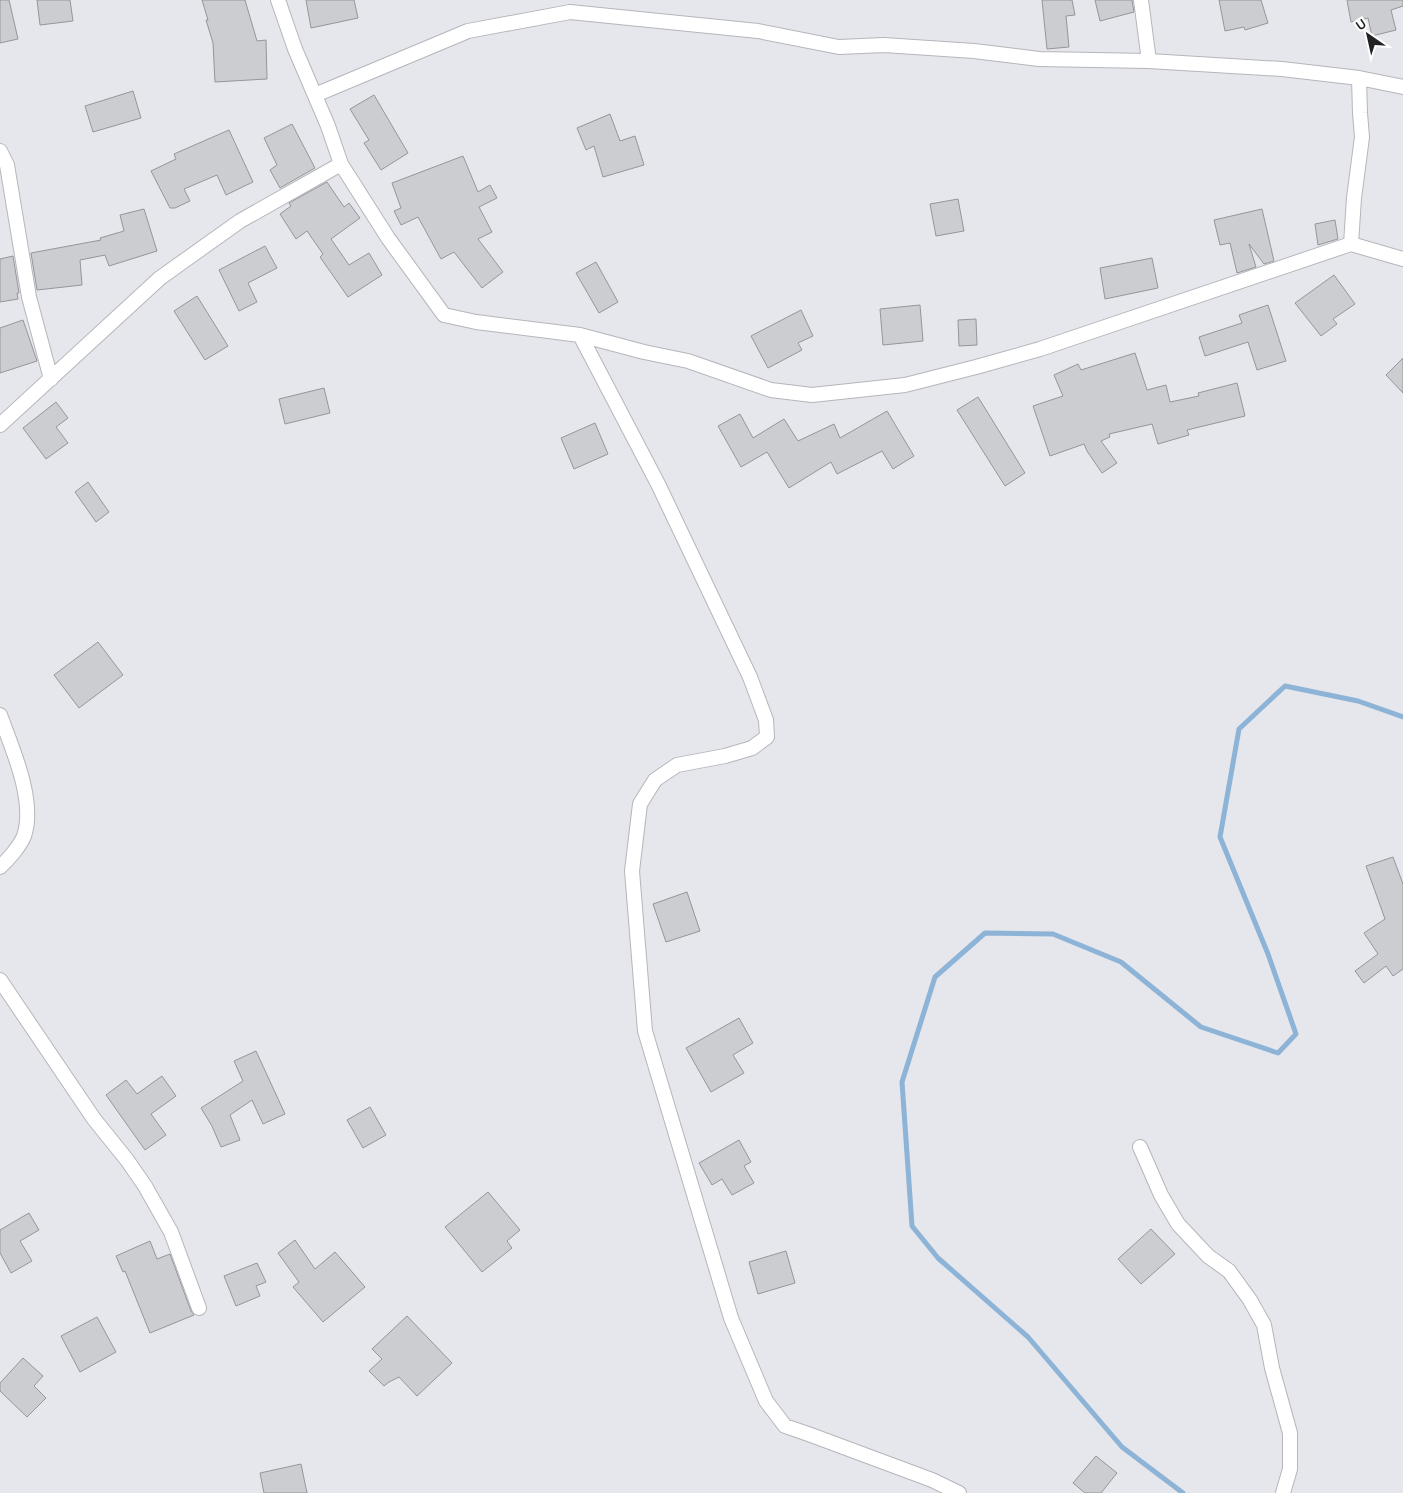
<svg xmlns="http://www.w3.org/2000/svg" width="1403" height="1493" viewBox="0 0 1403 1493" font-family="Karla,sans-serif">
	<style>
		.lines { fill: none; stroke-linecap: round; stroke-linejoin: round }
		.stream { stroke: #8db3d6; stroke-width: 5 }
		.building { fill: #cbcdd1; stroke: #94969a }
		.street-casing { stroke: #b5b6bb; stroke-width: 16 }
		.street { stroke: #fff; stroke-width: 14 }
	</style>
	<rect width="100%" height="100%" fill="#e5e7ec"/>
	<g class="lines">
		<path class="stream" d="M 1183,1493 L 1122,1447 L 1028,1337 L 938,1258 L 912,1226 L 902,1082 L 935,977 L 985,933 L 1053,934 L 1121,962 L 1201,1027 L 1278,1053 L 1296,1034 L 1268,954 L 1220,837 L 1239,729 L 1285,686 L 1358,701 L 1403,717"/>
	</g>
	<path class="building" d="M 0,0 L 9,0 L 18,39 L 0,43 Z
		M 37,0 L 70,0 L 73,21 L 40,25 Z
		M 202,0 L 245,0 L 257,41 L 266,40 L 267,79 L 215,82 L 213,43 L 206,20 L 208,20 Z
		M 306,0 L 354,0 L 358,18 L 311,28 Z
		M 1042,0 L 1072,0 L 1075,15 L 1066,16 L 1069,47 L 1047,49 Z
		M 1095,0 L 1132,0 L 1134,12 L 1100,21 Z
		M 1219,0 L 1261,0 L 1268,23 L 1245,30 L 1244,27 L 1225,31 Z
		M 1347,0 L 1403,0 L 1403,6 L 1391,10 L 1396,30 L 1372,36 L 1368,18 L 1351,22 Z
		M 133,91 L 141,118 L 93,132 L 85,106 Z
		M 374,95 L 408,153 L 381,170 L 364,143 L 369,140 L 350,109 Z
		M 610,114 L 620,141 L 635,136 L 644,165 L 603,177 L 594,146 L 586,150 L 577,128 Z
		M 292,124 L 315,168 L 280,188 L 270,170 L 277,165 L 264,138 Z
		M 229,130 L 253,182 L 226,195 L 217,175 L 184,189 L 190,201 L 175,208 L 170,208 L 151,171 L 176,159 L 174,154 Z
		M 463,156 L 478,192 L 490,185 L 497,198 L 479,207 L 492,232 L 478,239 L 503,272 L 482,288 L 454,252 L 441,259 L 418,217 L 401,225 L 394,211 L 401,208 L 392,183 Z
		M 327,182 L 344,207 L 349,203 L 360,218 L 331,239 L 349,265 L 369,253 L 382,275 L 348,297 L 320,257 L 323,254 L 307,231 L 296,239 L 280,214 L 291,206 L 289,203 Z
		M 958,199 L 964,231 L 936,236 L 930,204 Z
		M 144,209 L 157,251 L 109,266 L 105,255 L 80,260 L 82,285 L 37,290 L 31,253 L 101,240 L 100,238 L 124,231 L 120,215 Z
		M 1262,209 L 1274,261 L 1264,264 L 1249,244 L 1256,267 L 1237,273 L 1230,243 L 1220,245 L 1214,220 Z
		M 1335,220 L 1338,239 L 1318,245 L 1315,224 Z
		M 265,246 L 277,268 L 248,283 L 257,302 L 239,311 L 219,270 Z
		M 13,256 L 19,293 L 17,293 L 18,299 L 0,302 L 0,259 Z
		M 1152,258 L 1158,288 L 1105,299 L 1100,268 Z
		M 596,262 L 618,302 L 599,313 L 576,273 Z
		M 1334,275 L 1355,304 L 1333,319 L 1337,324 L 1321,336 L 1295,303 Z
		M 197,296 L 228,346 L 205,360 L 174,311 Z
		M 920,305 L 923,341 L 883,345 L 880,309 Z
		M 1268,305 L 1286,361 L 1257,370 L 1248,342 L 1205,356 L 1199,337 L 1242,323 L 1239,315 Z
		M 801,310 L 813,336 L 798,343 L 802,350 L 768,368 L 751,336 Z
		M 976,319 L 977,345 L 959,346 L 958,320 Z
		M 23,320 L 37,361 L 0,373 L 0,328 Z
		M 1135,353 L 1147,390 L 1166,385 L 1170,402 L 1199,396 L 1198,393 L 1237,383 L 1245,416 L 1187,430 L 1189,435 L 1158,444 L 1152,424 L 1109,434 L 1110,437 L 1101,441 L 1117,463 L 1102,473 L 1087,451 L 1084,444 L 1050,456 L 1033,406 L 1063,396 L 1054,375 L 1078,364 L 1081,370 Z
		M 1403,358 L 1403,393 L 1386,375 Z
		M 324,388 L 330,413 L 285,424 L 279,399 Z
		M 978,397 L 1025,473 L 1005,486 L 957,410 Z
		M 56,402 L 68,418 L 56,427 L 68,443 L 46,459 L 23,428 Z
		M 887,411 L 914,456 L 893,469 L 882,451 L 837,474 L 831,462 L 789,488 L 767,452 L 741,467 L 718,426 L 740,414 L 753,438 L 784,419 L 798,441 L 834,424 L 840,438 Z
		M 595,423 L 608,454 L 574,469 L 561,438 Z
		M 88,482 L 109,512 L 96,522 L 75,492 Z
		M 98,642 L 123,675 L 79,708 L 54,675 Z
		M 1393,857 L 1403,884 L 1403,969 L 1393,976 L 1386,966 L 1364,983 L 1355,971 L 1378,954 L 1364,933 L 1385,919 L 1366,866 Z
		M 687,892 L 700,931 L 666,942 L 653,904 Z
		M 739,1018 L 753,1043 L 733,1055 L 744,1073 L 711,1092 L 686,1048 Z
		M 256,1051 L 285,1114 L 263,1124 L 252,1100 L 230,1115 L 240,1140 L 221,1147 L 212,1126 L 201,1108 L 243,1081 L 234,1061 Z
		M 162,1076 L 176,1096 L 151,1114 L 166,1135 L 145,1150 L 106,1095 L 126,1080 L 137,1094 Z
		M 370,1107 L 386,1135 L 363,1148 L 347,1120 Z
		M 739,1140 L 751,1162 L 744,1166 L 754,1183 L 732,1195 L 722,1179 L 712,1185 L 699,1163 Z
		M 488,1192 L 520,1230 L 507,1241 L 512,1248 L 482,1272 L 445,1227 Z
		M 29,1213 L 39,1230 L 20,1241 L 32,1261 L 11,1273 L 0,1253 L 0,1230 Z
		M 1151,1229 L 1175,1254 L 1141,1284 L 1118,1259 Z
		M 295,1240 L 315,1269 L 335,1252 L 365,1287 L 323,1322 L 293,1287 L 299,1282 L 278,1253 Z
		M 150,1241 L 157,1259 L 170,1254 L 191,1311 L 194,1315 L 150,1333 L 125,1271 L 123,1272 L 116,1256 Z
		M 786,1251 L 795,1283 L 758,1294 L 749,1262 Z
		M 257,1263 L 266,1282 L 256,1286 L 260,1296 L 236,1306 L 224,1276 Z
		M 407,1316 L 452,1363 L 417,1396 L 399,1377 L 389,1382 L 384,1386 L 369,1371 L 382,1359 L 372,1349 Z
		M 97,1317 L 116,1352 L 80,1372 L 61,1336 Z
		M 23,1358 L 43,1376 L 34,1386 L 46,1398 L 27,1417 L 0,1391 L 0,1383 Z
		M 1096,1456 L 1117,1473 L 1101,1493 L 1085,1493 L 1073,1483 Z
		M 301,1464 L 307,1493 L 264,1493 L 260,1473 Z"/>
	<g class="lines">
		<defs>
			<path id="street" d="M 278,0 L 295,49 L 328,126 L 341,164 L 388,238 L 444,315 L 476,322 L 580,335 L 644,352 L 688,361 L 771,390 L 812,395 L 905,385 L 976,367 L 1040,349 L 1351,244 L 1403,259
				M 1141,0 L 1149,61
				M 315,95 L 468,31 L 570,12 L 758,31 L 839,47 L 884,45 L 974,51 L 1039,59 L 1149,61 L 1282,69 L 1359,78
				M 0,151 L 7,165 L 29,297 L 51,379
				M 1351,244 L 1354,198 L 1362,137 L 1360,113 L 1359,78 L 1403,87
				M 580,335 L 658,484 L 750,677 L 766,720 L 767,737 L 752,748 L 725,756 L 677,765 L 655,780 L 640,804 L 632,871 L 645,1031 L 731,1318 L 766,1401 L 785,1426 L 811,1435 L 932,1480 L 959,1493
				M 0,425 L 160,278 L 240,221 L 341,164
				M 0,715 C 12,748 36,801 24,836 C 20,846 8,860 0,867
				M 0,980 L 94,1119 L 127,1160 L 145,1186 L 171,1232 L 199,1308
				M 1140,1147 L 1161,1195 L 1178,1224 L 1208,1256 L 1229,1271 L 1250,1300 L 1264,1325 L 1272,1368 L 1290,1433 L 1290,1469 L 1283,1493"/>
		</defs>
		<use href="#street" class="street-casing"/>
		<use href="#street" class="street"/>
	</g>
	<g transform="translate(1368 35) rotate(326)" stroke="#ffffff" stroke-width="4" paint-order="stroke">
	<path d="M0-4L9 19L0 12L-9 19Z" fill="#222224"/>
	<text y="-8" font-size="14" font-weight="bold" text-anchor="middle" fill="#222224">U</text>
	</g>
</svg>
